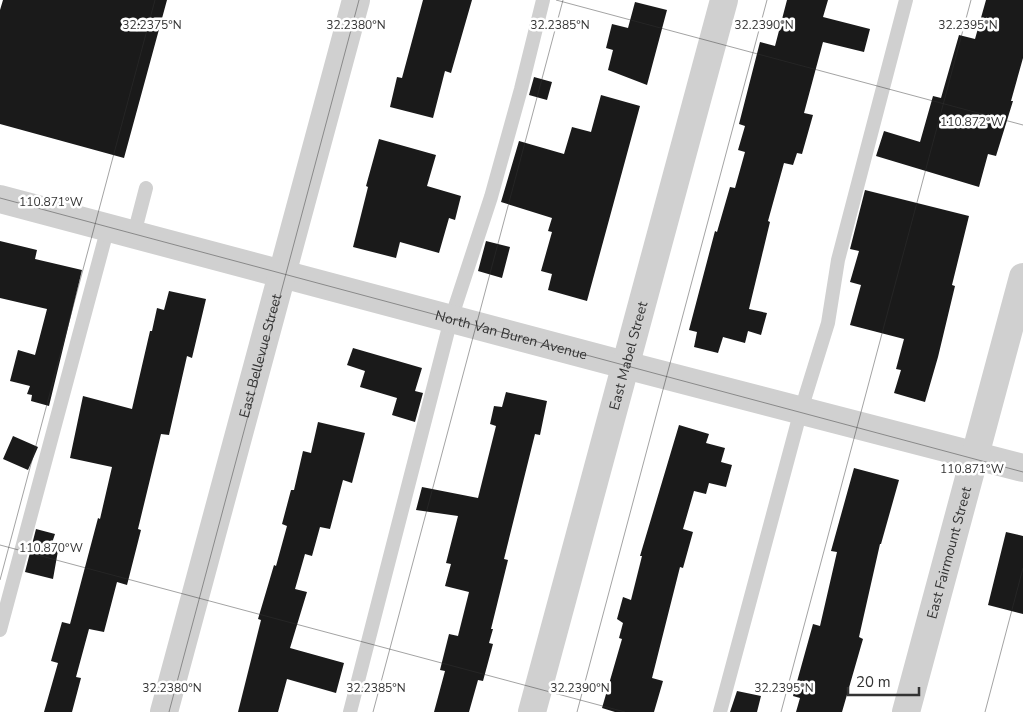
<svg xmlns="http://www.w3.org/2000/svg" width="1023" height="712" viewBox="0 0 1023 712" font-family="'Nunito Sans',sans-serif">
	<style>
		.building { fill: #1a1a1a }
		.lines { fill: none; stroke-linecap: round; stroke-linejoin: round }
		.lane { stroke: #d0d0d0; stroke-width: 14 }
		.street { stroke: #d0d0d0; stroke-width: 28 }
		.ticks { fill: none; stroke: #333; stroke-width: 1; stroke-opacity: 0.45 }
		.labels { text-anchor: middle; stroke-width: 5; stroke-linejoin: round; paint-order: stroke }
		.street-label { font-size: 14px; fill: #333; stroke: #fff }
		.ticks-label { font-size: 12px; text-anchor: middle; fill: #333; stroke: #fff; stroke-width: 5; stroke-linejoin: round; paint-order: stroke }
	</style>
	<rect width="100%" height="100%" fill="#fff"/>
	<path class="building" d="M 3,0 L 167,0 L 124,158 L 0,124 L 0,10 Z
		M 423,0 L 472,0 L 451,73 L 445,71 L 433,118 L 390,107 L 397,77 L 402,78 Z
		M 787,0 L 828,0 L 823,17 L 870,29 L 864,52 L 823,42 L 804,113 L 813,115 L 802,154 L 797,153 L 793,165 L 784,163 L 768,221 L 770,222 L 749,309 L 767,313 L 761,335 L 748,331 L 745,343 L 723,337 L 718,353 L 694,347 L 697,332 L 689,330 L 715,231 L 717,232 L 730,187 L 735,188 L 745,152 L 738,150 L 745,126 L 739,124 L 760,42 L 775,46 Z
		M 986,0 L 1023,0 L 1023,58 L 1011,101 L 1013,101 L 996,156 L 988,154 L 979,187 L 876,156 L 884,131 L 920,142 L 933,96 L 941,98 L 959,35 L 975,39 Z
		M 635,2 L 667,10 L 647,85 L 608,70 L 613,50 L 606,48 L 612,24 L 628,28 Z
		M 534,77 L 552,82 L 547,100 L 529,95 Z
		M 601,95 L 640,106 L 587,301 L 548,290 L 552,274 L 541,271 L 552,232 L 548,231 L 552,218 L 501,202 L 519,141 L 564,154 L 572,127 L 591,132 Z
		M 379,139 L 436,155 L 427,186 L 461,196 L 455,220 L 449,218 L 439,253 L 400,242 L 396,258 L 353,247 L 368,187 L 366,186 Z
		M 865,190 L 969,216 L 952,285 L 955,286 L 938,357 L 925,402 L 894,393 L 901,370 L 896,369 L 904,339 L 850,325 L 861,285 L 850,282 L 859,251 L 850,249 Z
		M 0,241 L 37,250 L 35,259 L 82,270 L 49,406 L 31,401 L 32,395 L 27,394 L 30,386 L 10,381 L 18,350 L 35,355 L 47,309 L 0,298 Z
		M 486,241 L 510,247 L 502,278 L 478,271 Z
		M 169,291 L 206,299 L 192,358 L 187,356 L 169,435 L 161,434 L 138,529 L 141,530 L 127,585 L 117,582 L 104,632 L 89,629 L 76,677 L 81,678 L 72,712 L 44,712 L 58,663 L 51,661 L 62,622 L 70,624 L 98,518 L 100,519 L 112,467 L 70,458 L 83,396 L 132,409 L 150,331 L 152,331 L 157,308 L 164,310 Z
		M 353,348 L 422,368 L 415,391 L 423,393 L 415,422 L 392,415 L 397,398 L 360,387 L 365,371 L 347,365 Z
		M 506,392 L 547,401 L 540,435 L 535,434 L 504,559 L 508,560 L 491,629 L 493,629 L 489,643 L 493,644 L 483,681 L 478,680 L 469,712 L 434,712 L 445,671 L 440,670 L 449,634 L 458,636 L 469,592 L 445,586 L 451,564 L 446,563 L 458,516 L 416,510 L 422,487 L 478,498 L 496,426 L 490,424 L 494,406 L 502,407 Z
		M 318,422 L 365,433 L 352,483 L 343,480 L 330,529 L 320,527 L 312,556 L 305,554 L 295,589 L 307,592 L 290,648 L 344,663 L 336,693 L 287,679 L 278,712 L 238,712 L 261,620 L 258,619 L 274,565 L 276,566 L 287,526 L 282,524 L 291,490 L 294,490 L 303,451 L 311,453 Z
		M 679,425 L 709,434 L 706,443 L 725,448 L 721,462 L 732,465 L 726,487 L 709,483 L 706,494 L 694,491 L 683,529 L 693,532 L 683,568 L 680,567 L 652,678 L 663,681 L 654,712 L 615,712 L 602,708 L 622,639 L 619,638 L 623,623 L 617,619 L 623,597 L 631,600 L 642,556 L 640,556 Z
		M 13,436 L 38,447 L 28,470 L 3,459 Z
		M 854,468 L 899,480 L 881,544 L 880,544 L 859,637 L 863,639 L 842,712 L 796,712 L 800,698 L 793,696 L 813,624 L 820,626 L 837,552 L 831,551 Z
		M 36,529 L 55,534 L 52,543 L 59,545 L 53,579 L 25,572 Z
		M 1006,532 L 1023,536 L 1023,614 L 988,605 Z
		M 737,691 L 761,696 L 757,712 L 730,712 Z"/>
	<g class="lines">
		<path class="lane" d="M 134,234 L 146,188
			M 0,630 L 108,227
			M 350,712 L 451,319 L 491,197 L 521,89 L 543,0
			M 720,712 L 801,410 L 828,323 L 838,260 L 906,0"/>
		<g class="street">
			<path id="s1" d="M 0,199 L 625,365 L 1023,468"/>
			<path id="s2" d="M 164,712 L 356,0"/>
			<path id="s3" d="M 532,712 L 724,0"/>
			<path id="s4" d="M 906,712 L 1023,277"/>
		</g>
	</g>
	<path class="ticks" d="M 556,0 L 1023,125M 0,198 L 1023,472M 0,545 L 625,712M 0,580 L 155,0M 169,712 L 359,0M 373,712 L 563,0M 577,712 L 767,0M 781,712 L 971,0M 985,712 L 1023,568"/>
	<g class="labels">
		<g class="street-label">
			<text dy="5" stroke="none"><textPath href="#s1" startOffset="529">North Van Buren Avenue</textPath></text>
			<text dy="5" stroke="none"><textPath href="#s2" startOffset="369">East Bellevue Street</textPath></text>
			<text dy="5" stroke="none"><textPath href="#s3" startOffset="369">East Mabel Street</textPath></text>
			<text dy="5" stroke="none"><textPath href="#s4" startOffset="165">East Fairmount Street</textPath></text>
		</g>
	</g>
	<g class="ticks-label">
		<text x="152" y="29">32.2375°N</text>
		<text x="356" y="29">32.2380°N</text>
		<text x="560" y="29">32.2385°N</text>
		<text x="764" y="29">32.2390°N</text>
		<text x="968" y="29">32.2395°N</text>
		<text x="972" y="126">110.872°W</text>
		<text x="51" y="206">110.871°W</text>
		<text x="972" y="473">110.871°W</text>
		<text x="51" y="552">110.870°W</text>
		<text x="172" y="692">32.2380°N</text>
		<text x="376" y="692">32.2385°N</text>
		<text x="580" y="692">32.2390°N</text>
		<text x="784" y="692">32.2395°N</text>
	</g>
	<path d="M848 687v8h71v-8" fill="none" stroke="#333333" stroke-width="2.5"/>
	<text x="856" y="687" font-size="15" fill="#333333" stroke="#ffffff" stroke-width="4" paint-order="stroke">20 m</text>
</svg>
